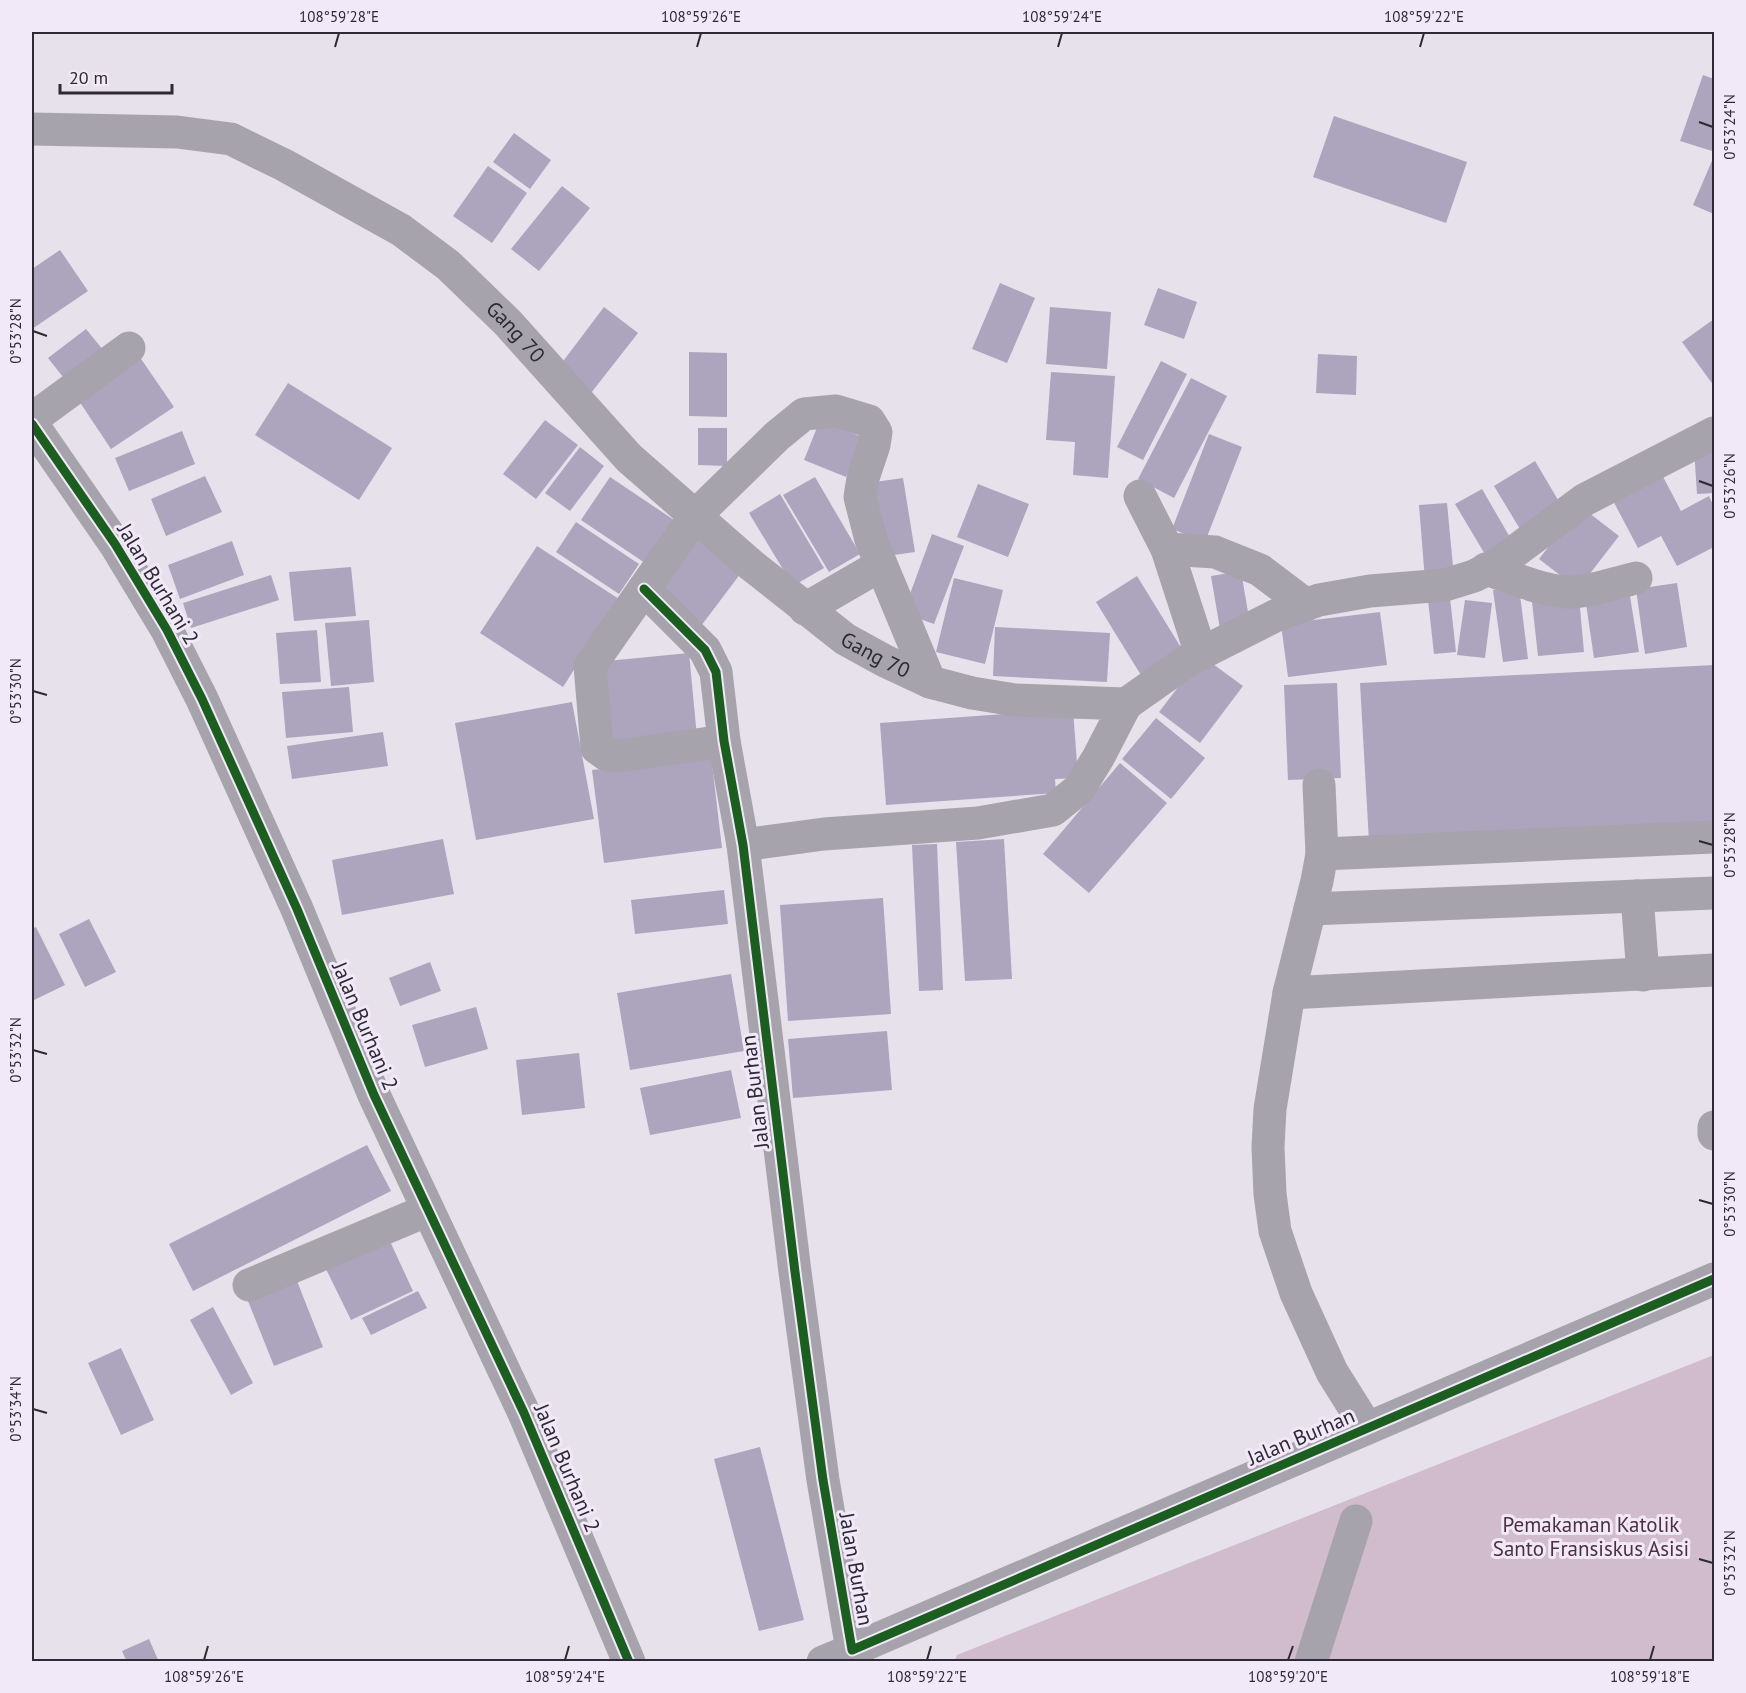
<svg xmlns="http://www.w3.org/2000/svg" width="1746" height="1693" viewBox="0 0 1746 1693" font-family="'PT Sans',sans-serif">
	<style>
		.green { fill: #d0bccc }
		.building { fill: #ada4be }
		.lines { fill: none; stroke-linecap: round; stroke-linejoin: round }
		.minor { stroke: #a7a3ac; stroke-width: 33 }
		.cycleway-casing { stroke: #f1e9f8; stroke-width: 13 }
		.cycleway { stroke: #1b5e20; stroke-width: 9 }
		.ticks { fill: none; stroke: #2d2935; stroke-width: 2 }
		.labels { text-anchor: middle; stroke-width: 6; stroke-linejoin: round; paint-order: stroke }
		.street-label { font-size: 21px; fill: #2d2935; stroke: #f1e9f8 }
		.park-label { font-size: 21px; fill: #502f43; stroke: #f1e9f8 }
		.neatline { fill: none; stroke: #2d2935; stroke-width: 2 }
		.ticks-label { font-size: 15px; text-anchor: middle; fill: #2d2935 }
	</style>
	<rect width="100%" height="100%" fill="#e7e1ec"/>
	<path class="green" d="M 1714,1355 L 1714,1661 L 954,1662 L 957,1655 Z"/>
	<path class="building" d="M 1703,75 L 1714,79 L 1714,145 L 1712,151 L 1680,141 Z
		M 1334,116 L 1467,162 L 1446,223 L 1313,177 Z
		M 514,133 L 551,160 L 530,189 L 493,162 Z
		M 1714,156 L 1714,214 L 1693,205 Z
		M 488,166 L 527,193 L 492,243 L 453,216 Z
		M 562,186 L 590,208 L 539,271 L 511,249 Z
		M 60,250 L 88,291 L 32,329 L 32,269 Z
		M 1000,283 L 1035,298 L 1007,363 L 972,349 Z
		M 1158,288 L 1197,302 L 1184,339 L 1144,325 Z
		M 604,307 L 638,333 L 591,393 L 558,368 Z
		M 1050,307 L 1111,312 L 1107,369 L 1046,364 Z
		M 1714,319 L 1714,386 L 1682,342 Z
		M 86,329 L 108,356 L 70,386 L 48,358 Z
		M 689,352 L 727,353 L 727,417 L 689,416 Z
		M 137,353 L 174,407 L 111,449 L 75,395 Z
		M 1318,354 L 1357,356 L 1356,395 L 1316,393 Z
		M 1161,361 L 1187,374 L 1143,460 L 1117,447 Z
		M 1051,372 L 1115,376 L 1108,478 L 1073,475 L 1075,442 L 1046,440 Z
		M 1191,378 L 1227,396 L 1174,498 L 1138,479 Z
		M 288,383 L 392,448 L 359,500 L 255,435 Z
		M 545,420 L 578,445 L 536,499 L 503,474 Z
		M 820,420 L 862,437 L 846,477 L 804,460 Z
		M 698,428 L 727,428 L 727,466 L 698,465 Z
		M 182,431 L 195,464 L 129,491 L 115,458 Z
		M 1209,434 L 1242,447 L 1205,542 L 1172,529 Z
		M 580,447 L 604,466 L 570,511 L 545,493 Z
		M 1714,448 L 1714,493 L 1697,494 L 1694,449 Z
		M 1535,461 L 1561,505 L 1520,529 L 1494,486 Z
		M 1659,469 L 1681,511 L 1709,496 L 1714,507 L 1714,547 L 1677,566 L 1661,536 L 1638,548 L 1610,495 Z
		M 205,476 L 222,512 L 166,536 L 151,499 Z
		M 610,477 L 677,522 L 648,565 L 581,520 Z
		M 815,477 L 860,554 L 829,572 L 783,495 Z
		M 903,478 L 915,552 L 880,557 L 868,483 Z
		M 978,484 L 1029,504 L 1008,557 L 957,537 Z
		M 1482,489 L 1515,546 L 1489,561 L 1455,504 Z
		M 780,494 L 824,568 L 793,586 L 749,513 Z
		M 1447,503 L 1454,577 L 1425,580 L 1419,505 Z
		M 1580,506 L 1619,536 L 1578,589 L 1539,559 Z
		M 576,522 L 639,564 L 619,594 L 556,552 Z
		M 932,534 L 964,546 L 934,624 L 903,613 Z
		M 698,535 L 744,569 L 698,630 L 652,596 Z
		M 232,541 L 244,575 L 180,599 L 168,565 Z
		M 537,546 L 619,599 L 563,687 L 480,633 Z
		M 351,567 L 356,616 L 294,621 L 289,572 Z
		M 1241,571 L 1250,624 L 1220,629 L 1211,576 Z
		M 271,575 L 279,600 L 191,628 L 183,603 Z
		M 1137,576 L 1185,654 L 1144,680 L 1096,602 Z
		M 954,578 L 1003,590 L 985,664 L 936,652 Z
		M 1677,583 L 1687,647 L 1645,654 L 1636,589 Z
		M 1519,587 L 1528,659 L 1503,662 L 1493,590 Z
		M 1629,590 L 1639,652 L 1594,658 L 1585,597 Z
		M 1579,597 L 1584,652 L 1538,656 L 1532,602 Z
		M 1450,598 L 1456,652 L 1434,654 L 1428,600 Z
		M 1465,600 L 1492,603 L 1485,658 L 1457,655 Z
		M 1380,612 L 1387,665 L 1288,677 L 1281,624 Z
		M 369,620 L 374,682 L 331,686 L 325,623 Z
		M 995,627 L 1110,633 L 1107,682 L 993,676 Z
		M 317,630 L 321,682 L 280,684 L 276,633 Z
		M 689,653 L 697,737 L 605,746 L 597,662 Z
		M 1202,656 L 1243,686 L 1200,743 L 1159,712 Z
		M 1714,665 L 1714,825 L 1369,842 L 1360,683 Z
		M 1337,683 L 1341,778 L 1288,780 L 1284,685 Z
		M 349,687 L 353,732 L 286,738 L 282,692 Z
		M 572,702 L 594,819 L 476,840 L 455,723 Z
		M 1073,709 L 1078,778 L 1055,779 L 1056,793 L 886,805 L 880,723 Z
		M 1156,718 L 1205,758 L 1171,799 L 1122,759 Z
		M 383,732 L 388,766 L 292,779 L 287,746 Z
		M 711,756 L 722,848 L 604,863 L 592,770 Z
		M 1120,763 L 1167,803 L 1089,893 L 1043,854 Z
		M 443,839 L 454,894 L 342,915 L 332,860 Z
		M 1004,839 L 1012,979 L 965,981 L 956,842 Z
		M 937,844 L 943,990 L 919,991 L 912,845 Z
		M 724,890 L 728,924 L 635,934 L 631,900 Z
		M 883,898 L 891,1014 L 788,1021 L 780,905 Z
		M 89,919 L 116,972 L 85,987 L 59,934 Z
		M 36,927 L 65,985 L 32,1001 L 32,929 Z
		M 430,962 L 441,991 L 400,1006 L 389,978 Z
		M 731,974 L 744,1051 L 630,1070 L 617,993 Z
		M 476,1007 L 488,1049 L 425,1067 L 412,1025 Z
		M 887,1031 L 892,1090 L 793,1098 L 788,1039 Z
		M 579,1053 L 585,1108 L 522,1115 L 516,1060 Z
		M 731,1070 L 741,1118 L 650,1135 L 640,1088 Z
		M 367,1145 L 391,1191 L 193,1291 L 169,1244 Z
		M 388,1237 L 413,1291 L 351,1320 L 325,1267 Z
		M 295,1276 L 323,1347 L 274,1366 L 246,1296 Z
		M 418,1291 L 427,1308 L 371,1335 L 362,1318 Z
		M 213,1307 L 253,1383 L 231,1395 L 190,1320 Z
		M 121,1348 L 154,1420 L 121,1435 L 88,1363 Z
		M 760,1447 L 804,1620 L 759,1631 L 714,1459 Z
		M 149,1639 L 159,1662 L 127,1662 L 122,1651 Z"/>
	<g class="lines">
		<g class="minor">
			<path id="s1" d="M 32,129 L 177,132 L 231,139 L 284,165 L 401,230 L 448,265 L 508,323 L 629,458 L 750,564 L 845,639 L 885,661 L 930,682"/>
			<path d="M 32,419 L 129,348"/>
			<path d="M 32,424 L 115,544 L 167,630 L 202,699 L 297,909 L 374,1095 L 524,1413 L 629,1662"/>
			<path d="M 1140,496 L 1167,549 L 1201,654"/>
			<path d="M 1167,549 L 1215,552 L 1260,570 L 1306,605"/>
			<path d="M 1486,569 C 1511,577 1546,593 1572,592 C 1594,591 1615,583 1636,578"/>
			<path d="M 644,589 L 705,650 L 716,672 L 724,741 L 743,845 L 795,1272 L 823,1480 L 852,1650 L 1714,1279"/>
			<path d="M 805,609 L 881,565"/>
			<path d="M 1126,704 L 1190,659 L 1277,615 L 1319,600 L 1370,591 L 1445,585 L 1474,576 L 1498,564 L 1584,500 L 1714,433"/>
			<path d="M 724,741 L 618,756 L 607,755 L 597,748 L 590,666 L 695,516 L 777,436 L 804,414 L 836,411 L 869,421 L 876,432 L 874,445 L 863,478 L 860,497 L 871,540 L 930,682 L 972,693 L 1015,700 L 1126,704 L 1098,758 L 1079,789 L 1053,810 L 978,823 L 824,834 L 743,845"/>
			<path d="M 1319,785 L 1322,854 L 1317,881 L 1289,993 L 1270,1109 L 1268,1147 L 1270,1194 L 1275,1231 L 1296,1293 L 1332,1372 L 1367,1428"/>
			<path d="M 1322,854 L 1714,837"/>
			<path d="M 1637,896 L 1643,975"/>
			<path d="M 1310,909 L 1714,893"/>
			<path d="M 1289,993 L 1714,970"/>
			<path d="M 1714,1127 L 1714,1134"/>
			<path d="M 249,1285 L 428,1210"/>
			<path d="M 823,1662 L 852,1650"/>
			<path d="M 1311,1662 L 1356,1521"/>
		</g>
		<defs>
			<path id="cycleway" d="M 32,424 L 115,544 L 167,630 L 202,699 L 297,909 L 374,1095 L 524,1413 L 629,1662
				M 644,589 L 705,650 L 716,672 L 724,741 L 743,845 L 795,1272 L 823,1480 L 852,1650 L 1714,1279"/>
		</defs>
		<use href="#cycleway" class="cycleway-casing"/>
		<use href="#cycleway" class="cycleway"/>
	</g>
	<path class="ticks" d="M 335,47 L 339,33M 697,47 L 701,33M 1058,47 L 1062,33M 1420,47 L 1424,33M 1699,122 L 1713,127M 33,331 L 47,336M 1699,481 L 1713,486M 33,691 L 47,695M 1699,841 L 1713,845M 33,1050 L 47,1054M 1699,1200 L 1713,1204M 33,1409 L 47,1413M 1699,1559 L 1713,1563M 204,1660 L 208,1646M 565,1660 L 569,1646M 927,1660 L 931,1646M 1288,1660 L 1293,1646M 1650,1660 L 1654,1646"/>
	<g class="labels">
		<g class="street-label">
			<text dy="7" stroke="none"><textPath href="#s1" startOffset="546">Gang 70</textPath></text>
			<text transform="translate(158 584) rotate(59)" y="7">Jalan Burhani 2</text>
			<text dy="7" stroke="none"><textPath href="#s1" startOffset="1032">Gang 70</textPath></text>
			<text transform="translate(365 1026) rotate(67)" y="7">Jalan Burhani 2</text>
			<text transform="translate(755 1092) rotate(-97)" y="7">Jalan Burhan</text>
			<text transform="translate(1301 1437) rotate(-23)" y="7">Jalan Burhan</text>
			<text transform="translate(567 1468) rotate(67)" y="7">Jalan Burhani 2</text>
			<text transform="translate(856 1569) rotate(80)" y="7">Jalan Burhan</text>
		</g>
		<g class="park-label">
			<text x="1591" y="1532">Pemakaman Katolik<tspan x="1591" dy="24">Santo Fransiskus Asisi</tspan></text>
		</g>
	</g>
	<rect width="1746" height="1693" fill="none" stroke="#f1e9f8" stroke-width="66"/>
	<path d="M60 84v9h112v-9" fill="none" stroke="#2d2935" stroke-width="3"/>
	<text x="69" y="84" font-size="18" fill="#2d2935" stroke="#f1e9f8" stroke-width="4.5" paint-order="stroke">20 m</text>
	<rect x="33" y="33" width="1680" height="1627" class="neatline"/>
	<g class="ticks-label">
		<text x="339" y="22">108°59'28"E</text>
		<text x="701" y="22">108°59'26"E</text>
		<text x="1062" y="22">108°59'24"E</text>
		<text x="1424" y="22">108°59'22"E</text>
		<text transform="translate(1730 127) rotate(-90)" y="5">0°53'24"N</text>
		<text transform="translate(16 331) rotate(-90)" y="5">0°53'28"N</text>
		<text transform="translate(1730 486) rotate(-90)" y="5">0°53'26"N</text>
		<text transform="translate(16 691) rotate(-90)" y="5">0°53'30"N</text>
		<text transform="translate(1730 845) rotate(-90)" y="5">0°53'28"N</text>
		<text transform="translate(16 1050) rotate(-90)" y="5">0°53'32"N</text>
		<text transform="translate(1730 1204) rotate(-90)" y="5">0°53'30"N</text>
		<text transform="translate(16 1409) rotate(-90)" y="5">0°53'34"N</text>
		<text transform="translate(1730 1563) rotate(-90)" y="5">0°53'32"N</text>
		<text x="204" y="1682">108°59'26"E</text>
		<text x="565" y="1682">108°59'24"E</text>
		<text x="927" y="1682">108°59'22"E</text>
		<text x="1288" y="1682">108°59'20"E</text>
		<text x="1650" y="1682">108°59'18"E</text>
	</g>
</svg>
